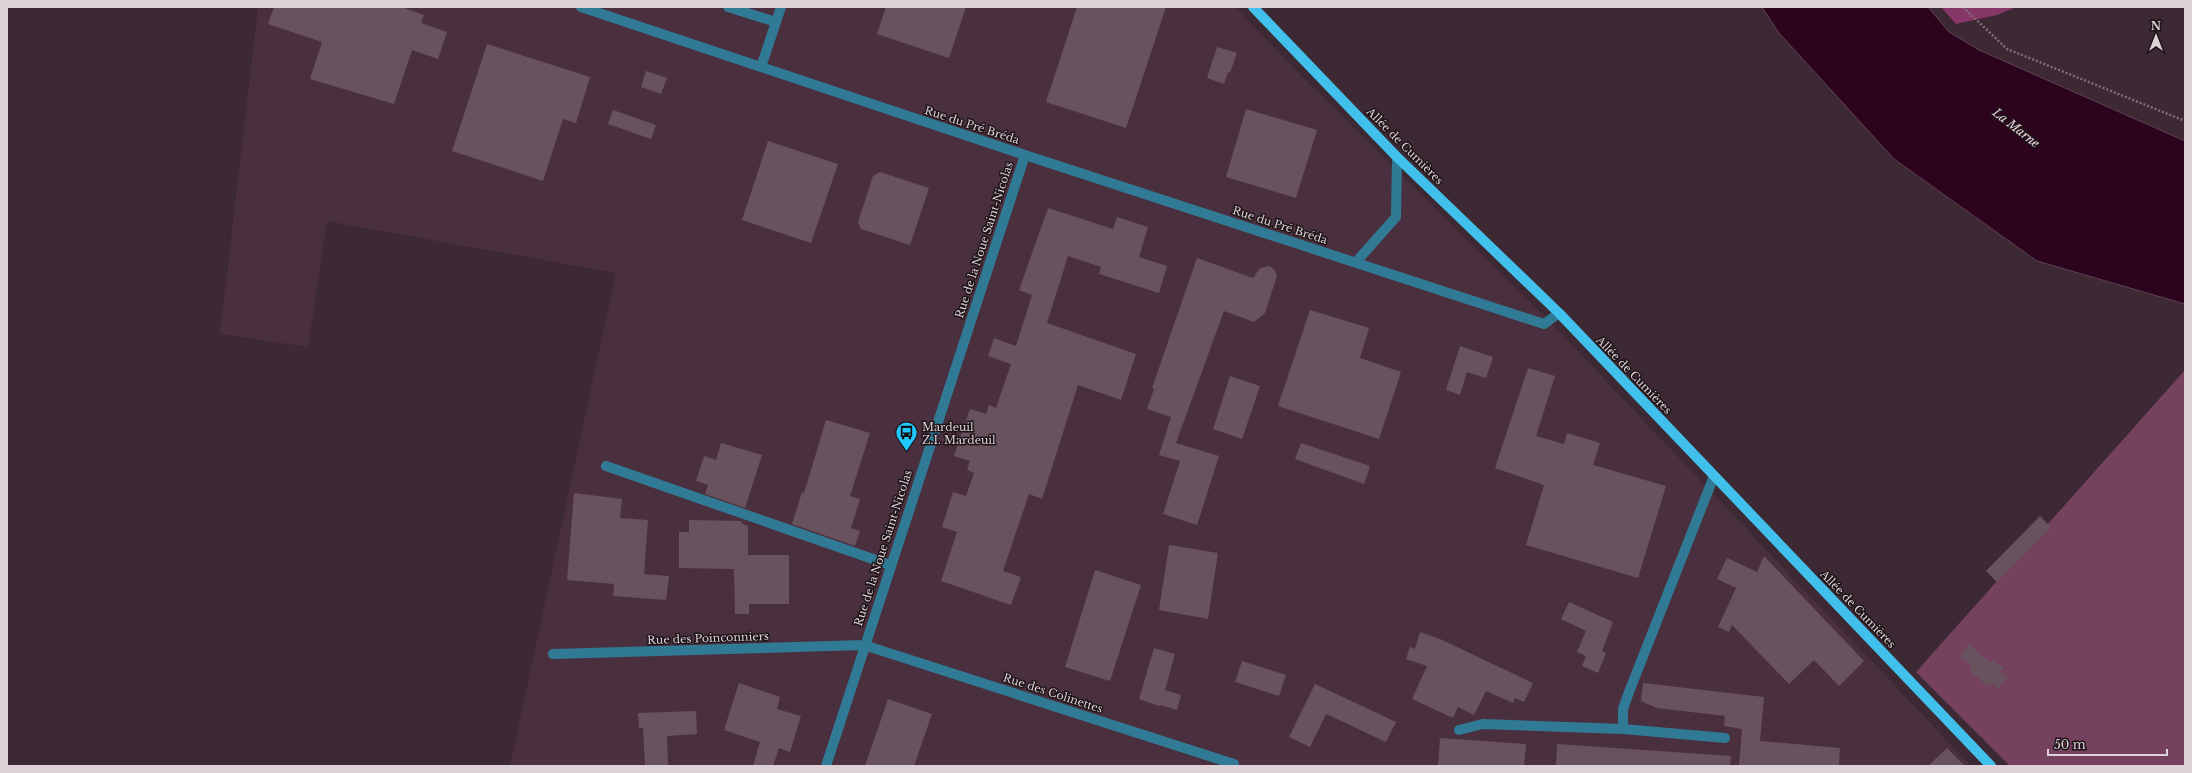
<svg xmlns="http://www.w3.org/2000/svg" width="2192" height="773" viewBox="0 0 2192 773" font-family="'Libre Baskerville',serif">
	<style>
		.built { fill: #4a303e }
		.green { fill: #74415e }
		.forest { fill: #873767 }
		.water { fill: #2c041d; stroke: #614154 }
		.building { fill: #68525d }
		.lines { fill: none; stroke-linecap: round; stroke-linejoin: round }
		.path { stroke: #806f77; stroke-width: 2.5; stroke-dasharray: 2 2; stroke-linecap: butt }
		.minor { stroke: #317a95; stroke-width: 10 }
		.major { stroke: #42c0ec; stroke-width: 10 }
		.labels { text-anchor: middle; stroke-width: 3; stroke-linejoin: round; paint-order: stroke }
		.street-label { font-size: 11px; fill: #ddd0d6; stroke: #1e1519 }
		.poi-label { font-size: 11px; fill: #ddd0d6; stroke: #1e1519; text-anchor: start }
		.water-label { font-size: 12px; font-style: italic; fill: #f0d8e4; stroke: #1e1519 }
	</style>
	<rect width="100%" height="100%" fill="#3c2933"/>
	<path class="built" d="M 258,7 L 1235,7 L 1297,72 L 1551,323 L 1971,766 L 510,766 L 616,273 L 327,221 L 308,347 L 220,334 Z"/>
	<path class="green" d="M 2185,370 L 2185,766 L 2010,766 L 1916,672 Z"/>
	<path class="forest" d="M 1941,7 L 2017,7 L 1997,15 L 1956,24 Z"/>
	<path class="water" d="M 1762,7 L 1928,7 L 1949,32 L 1979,50 L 2185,141 L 2185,304 L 2037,261 L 1894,159 L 1779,33 Z"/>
	<path class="building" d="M 274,7 L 402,7 L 424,15 L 421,23 L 447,32 L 438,59 L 412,50 L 394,104 L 310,79 L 322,42 L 268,24 Z
		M 886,7 L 966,7 L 949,58 L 877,34 Z
		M 1077,7 L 1166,7 L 1126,128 L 1046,102 Z
		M 487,44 L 590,77 L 576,123 L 563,119 L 543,181 L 452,151 Z
		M 1217,47 L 1237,53 L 1230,73 L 1228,72 L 1224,84 L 1207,78 Z
		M 646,71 L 667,78 L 661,94 L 641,87 Z
		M 1246,109 L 1317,130 L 1296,198 L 1226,177 Z
		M 613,110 L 656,125 L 651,139 L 608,124 Z
		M 768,141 L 838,164 L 811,243 L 742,220 Z
		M 880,172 L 929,188 L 910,245 L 861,229 L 858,222 L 873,176 Z
		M 1048,208 L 1113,229 L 1117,217 L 1148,227 L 1139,257 L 1167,266 L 1159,293 L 1099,274 L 1101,267 L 1068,256 L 1047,323 L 1136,354 L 1121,400 L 1078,385 L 1042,499 L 1029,494 L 1003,571 L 1021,577 L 1011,605 L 941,581 L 957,532 L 942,527 L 953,492 L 966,496 L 974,473 L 967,470 L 970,461 L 954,456 L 970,409 L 986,414 L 989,405 L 996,408 L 1011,364 L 988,356 L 994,338 L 1016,346 L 1032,295 L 1019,290 Z
		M 1197,258 L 1253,278 L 1260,268 L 1269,266 L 1274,269 L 1277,276 L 1265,313 L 1254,322 L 1224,311 L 1176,443 L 1219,456 L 1197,525 L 1163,514 L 1180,461 L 1159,455 L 1171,417 L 1147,409 L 1154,389 L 1152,388 Z
		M 1310,310 L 1369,328 L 1360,358 L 1401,372 L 1379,439 L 1278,406 Z
		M 1460,346 L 1493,357 L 1486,378 L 1467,372 L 1460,395 L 1446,390 Z
		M 1528,368 L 1555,376 L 1536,436 L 1564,444 L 1567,433 L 1600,443 L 1593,465 L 1666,486 L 1638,578 L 1526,545 L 1544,485 L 1495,468 Z
		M 1230,376 L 1260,386 L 1242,439 L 1213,429 Z
		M 826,420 L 870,433 L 850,496 L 860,499 L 851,528 L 860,531 L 855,546 L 792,524 L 802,492 L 804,493 Z
		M 721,443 L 762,455 L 745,508 L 705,494 L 708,485 L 696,481 L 704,456 L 716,460 Z
		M 1301,443 L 1370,466 L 1364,484 L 1295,459 Z
		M 574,493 L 622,499 L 620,518 L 648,520 L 644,574 L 669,576 L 666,600 L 613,596 L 614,584 L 567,580 Z
		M 2040,516 L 2051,527 L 1997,582 L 1986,571 Z
		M 689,520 L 741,521 L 741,523 L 748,526 L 748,555 L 789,555 L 789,604 L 749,604 L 749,614 L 735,614 L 734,569 L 679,568 L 679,532 L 689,532 Z
		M 1169,545 L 1218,553 L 1208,619 L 1159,610 Z
		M 1764,556 L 1864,661 L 1839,686 L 1814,660 L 1789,684 L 1732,625 L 1729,632 L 1718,627 L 1736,588 L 1717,579 L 1727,558 L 1757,572 Z
		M 1095,570 L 1141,585 L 1110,681 L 1065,667 Z
		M 1569,602 L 1613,622 L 1602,651 L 1606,653 L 1598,673 L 1582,666 L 1586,656 L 1577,652 L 1586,631 L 1561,619 Z
		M 1420,632 L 1440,639 L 1533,683 L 1524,702 L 1515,698 L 1513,703 L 1486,691 L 1474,715 L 1458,707 L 1453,718 L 1412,699 L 1427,666 L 1406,659 L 1410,647 L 1415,649 Z
		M 1969,644 L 1990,662 L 1993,659 L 2004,668 L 2000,672 L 2008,678 L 1998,689 L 1992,684 L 1989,687 L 1969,671 L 1972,667 L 1960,656 Z
		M 1154,648 L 1175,654 L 1165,690 L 1181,695 L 1177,710 L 1160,705 L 1159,706 L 1139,699 Z
		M 1242,661 L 1286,675 L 1279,696 L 1235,682 Z
		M 739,683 L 780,697 L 777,709 L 801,716 L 790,752 L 779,748 L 773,766 L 753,766 L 760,742 L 724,730 Z
		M 1643,683 L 1764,697 L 1760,741 L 1840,748 L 1839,766 L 1739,766 L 1742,729 L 1724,726 L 1725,716 L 1657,708 L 1641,701 Z
		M 1315,684 L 1396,722 L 1386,742 L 1326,714 L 1310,747 L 1289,737 Z
		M 888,699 L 932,714 L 914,766 L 865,766 Z
		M 696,711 L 697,734 L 667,736 L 668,766 L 645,766 L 643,728 L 639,728 L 638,713 Z
		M 1440,738 L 1526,744 L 1524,766 L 1438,766 Z
		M 1557,744 L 1731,756 L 1730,766 L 1556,766 Z
		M 1947,748 L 1965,766 L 1928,766 Z"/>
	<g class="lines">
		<path class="path" d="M 1963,7 L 2007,49 L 2185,121"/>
		<path class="minor" d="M 581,7 L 1025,155 L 1544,324 L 1559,313
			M 728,7 L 776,22
			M 761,67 L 781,7
			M 1356,262 L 1396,217 L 1397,157
			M 606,466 L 890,565
			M 1714,476 L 1629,692 L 1623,709 L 1623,729 L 1725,738
			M 553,654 L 864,645 L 1234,764
			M 1459,730 L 1483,724 L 1623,729
			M 826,766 L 1025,155"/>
		<path class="major" d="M 1253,7 L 1397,157 L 1559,313 L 1991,766"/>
	</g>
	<defs>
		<symbol id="bus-pin" viewBox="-11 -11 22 30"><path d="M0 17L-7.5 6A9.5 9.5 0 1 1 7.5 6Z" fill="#1fc9fd" stroke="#1e1519"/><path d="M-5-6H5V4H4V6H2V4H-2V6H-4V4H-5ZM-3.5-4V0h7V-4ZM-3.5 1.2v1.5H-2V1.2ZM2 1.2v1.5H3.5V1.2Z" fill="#111"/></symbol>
	</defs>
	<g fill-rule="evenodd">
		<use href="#bus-pin" x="894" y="420" width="25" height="34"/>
	</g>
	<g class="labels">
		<g class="street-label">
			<text transform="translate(972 125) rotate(18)" y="4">Rue du Pré Bréda</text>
			<text transform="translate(1405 146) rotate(45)" y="4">Allée de Cumières</text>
			<text transform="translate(1280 225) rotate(18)" y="4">Rue du Pré Bréda</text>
			<text transform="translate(984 240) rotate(-72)" y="4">Rue de la Noue Saint-Nicolas</text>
			<text transform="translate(1634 375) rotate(46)" y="4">Allée de Cumières</text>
			<text transform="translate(883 548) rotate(-72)" y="4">Rue de la Noue Saint-Nicolas</text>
			<text transform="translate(1858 609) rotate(46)" y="4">Allée de Cumières</text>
			<text transform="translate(708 638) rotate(-2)" y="4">Rue des Poinconniers</text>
			<text transform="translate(1053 693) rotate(18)" y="4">Rue des Colinettes</text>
		</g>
		<g class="poi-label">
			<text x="922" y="431">Mardeuil<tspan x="922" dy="13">Z.I. Mardeuil</tspan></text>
		</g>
		<g class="water-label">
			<text transform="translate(2016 128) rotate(38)" y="4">La Marne</text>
		</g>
	</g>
	<rect width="2192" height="773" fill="none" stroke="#ddd0d6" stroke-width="16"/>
	<g transform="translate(2156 36)" stroke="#1e1519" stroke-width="3" paint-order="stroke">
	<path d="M0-3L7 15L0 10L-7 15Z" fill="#ddd0d6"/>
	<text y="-6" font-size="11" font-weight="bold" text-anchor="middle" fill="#ddd0d6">N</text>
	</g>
	<path d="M2048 749v6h119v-6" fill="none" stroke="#ddd0d6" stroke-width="2"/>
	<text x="2054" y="749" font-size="12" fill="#ddd0d6" stroke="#1e1519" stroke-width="3" paint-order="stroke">50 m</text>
</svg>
